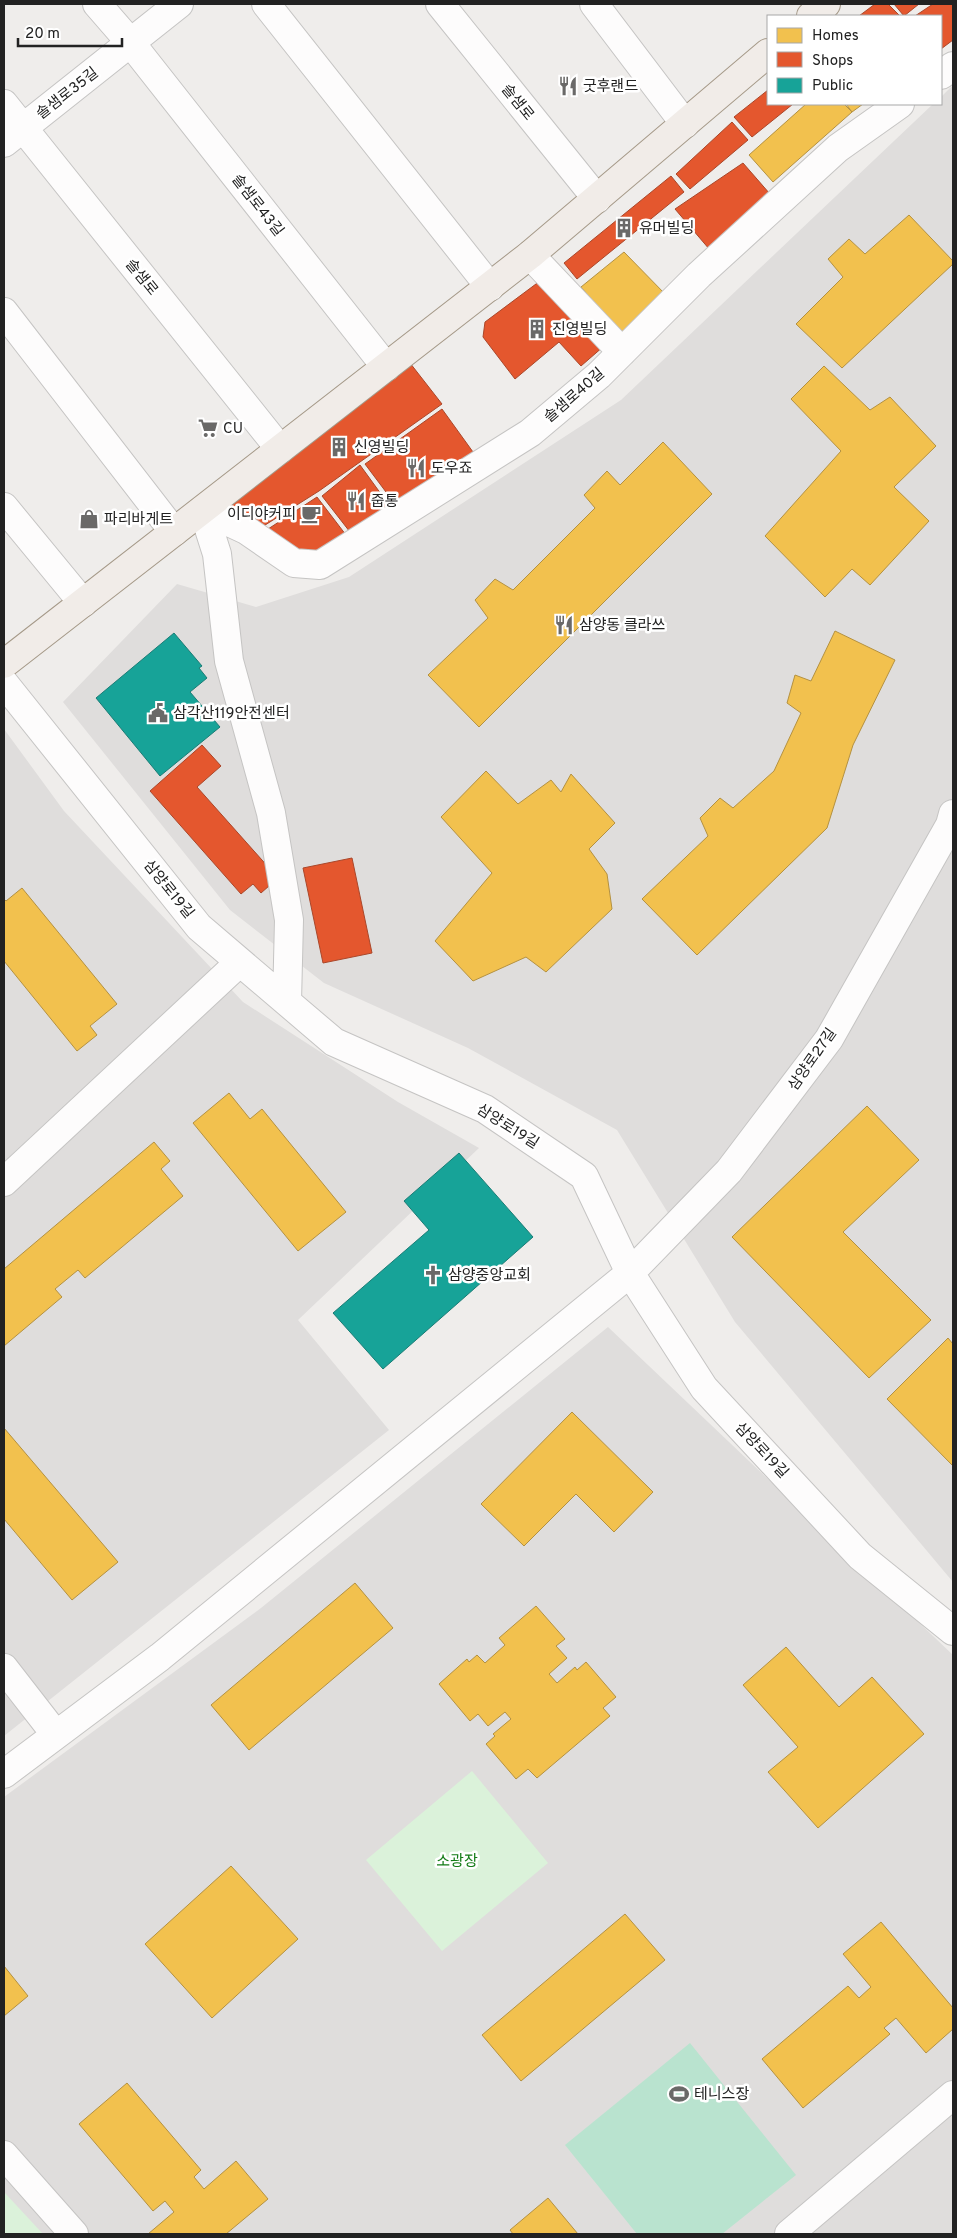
<svg xmlns="http://www.w3.org/2000/svg" width="957" height="2238" viewBox="0 0 957 2238" font-family="Overpass,'Noto Sans KR',sans-serif">
	<style>
		.residential { fill: #dfdddc }
		.park { fill: #dbf2da }
		.pitch { fill: #b9e3cf }
		.homes { fill: #f2c14e; stroke: #b49141 }
		.shops { fill: #e4572e; stroke: #aa472a }
		.public { fill: #17a398; stroke: #1a7c75 }
		.lines { fill: none; stroke-linecap: round; stroke-linejoin: round }
		.minor-casing { stroke: #c5c4c3; stroke-width: 30 }
		.major-casing { stroke: #a59988; stroke-width: 30 }
		.minor { stroke: #fdfcfc; stroke-width: 28 }
		.major { stroke: #f1ece8; stroke-width: 28 }
		.labels { text-anchor: middle; stroke-width: 5; stroke-linejoin: round; paint-order: stroke }
		.poi-label { font-size: 15px; fill: #222; stroke: #fff; text-anchor: start }
		.street-label { font-size: 15px; fill: #222; stroke: #fff }
		.park-label { font-size: 15px; fill: #147c17; stroke: #fff }
	</style>
	<rect width="100%" height="100%" fill="#efedeb"/>
	<path class="residential" d="M 953,85 L 953,1582 L 735,1322 L 617,1130 L 468,1048 L 324,983 L 230,910 L 63,702 L 177,584 L 256,607 L 349,577 L 621,400 L 933,104 L 941,104 L 941,97 Z
		M 4,729 L 64,811 L 243,1002 L 398,1102 L 479,1148 L 298,1320 L 389,1430 L 4,1736 Z
		M 608,1327 L 953,1655 L 953,2234 L 81,2234 L 4,2150 L 4,1797 L 261,1608 Z
		M 4,2175 L 58,2234 L 4,2234 Z"/>
	<path class="park" d="M 472,1771 L 548,1863 L 442,1951 L 366,1860 Z
		M 4,2192 L 43,2234 L 4,2234 Z"/>
	<path class="pitch" d="M 690,2043 L 796,2175 L 722,2234 L 637,2234 L 565,2145 Z"/>
	<path class="homes" d="M 806,104 L 844,104 L 852,112 L 773,182 L 749,155 Z
		M 846,104 L 863,104 L 852,112 Z
		M 909,215 L 953,261 L 953,264 L 842,368 L 796,324 L 843,277 L 828,259 L 849,239 L 865,254 Z
		M 624,252 L 666,295 L 625,340 L 581,287 Z
		M 824,366 L 870,410 L 890,397 L 936,446 L 894,487 L 929,521 L 870,585 L 852,569 L 825,597 L 765,536 L 841,451 L 791,399 Z
		M 663,442 L 712,494 L 479,727 L 428,675 L 488,618 L 475,600 L 495,579 L 513,590 L 595,508 L 584,495 L 607,471 L 620,485 Z
		M 835,631 L 895,660 L 853,745 L 827,828 L 697,955 L 642,899 L 708,836 L 700,818 L 720,798 L 733,808 L 774,771 L 801,713 L 787,703 L 795,675 L 811,681 Z
		M 486,771 L 518,804 L 551,780 L 561,792 L 571,774 L 615,823 L 589,849 L 607,874 L 612,909 L 546,972 L 526,957 L 473,981 L 435,941 L 492,873 L 441,817 Z
		M 22,888 L 117,1004 L 90,1026 L 97,1035 L 77,1051 L 4,961 L 4,899 L 6,901 Z
		M 229,1093 L 250,1119 L 262,1109 L 346,1212 L 298,1251 L 193,1123 Z
		M 867,1106 L 919,1160 L 843,1232 L 931,1320 L 869,1378 L 732,1237 Z
		M 154,1142 L 170,1161 L 161,1169 L 183,1196 L 85,1278 L 78,1270 L 55,1289 L 62,1297 L 4,1346 L 4,1269 Z
		M 948,1338 L 953,1344 L 953,1466 L 887,1399 Z
		M 572,1412 L 653,1492 L 614,1532 L 576,1494 L 524,1546 L 481,1504 Z
		M 4,1428 L 118,1562 L 72,1600 L 4,1519 Z
		M 355,1583 L 393,1628 L 249,1750 L 211,1705 Z
		M 536,1606 L 565,1639 L 556,1646 L 567,1658 L 549,1674 L 557,1683 L 575,1667 L 577,1670 L 586,1662 L 616,1697 L 603,1708 L 610,1716 L 537,1778 L 528,1769 L 516,1779 L 486,1744 L 495,1736 L 493,1734 L 511,1719 L 505,1712 L 488,1726 L 478,1714 L 470,1721 L 439,1684 L 467,1659 L 469,1662 L 477,1655 L 485,1663 L 505,1645 L 499,1638 Z
		M 786,1647 L 839,1707 L 872,1677 L 924,1734 L 818,1828 L 768,1772 L 798,1747 L 743,1685 Z
		M 231,1866 L 298,1939 L 212,2018 L 145,1944 Z
		M 625,1914 L 665,1960 L 521,2081 L 482,2035 Z
		M 881,1922 L 953,2008 L 953,2029 L 926,2053 L 896,2018 L 884,2028 L 890,2034 L 803,2108 L 762,2059 L 848,1986 L 859,1998 L 871,1987 L 843,1954 Z
		M 4,1966 L 28,1996 L 4,2016 Z
		M 127,2083 L 201,2170 L 194,2177 L 204,2189 L 236,2161 L 268,2199 L 226,2234 L 148,2234 L 174,2212 L 165,2201 L 153,2211 L 79,2124 Z
		M 548,2198 L 578,2234 L 513,2234 L 510,2230 Z"/>
	<path class="shops" d="M 875,4 L 888,4 L 900,16 L 859,16 Z
		M 894,4 L 919,4 L 904,16 Z
		M 933,4 L 953,4 L 953,40 L 941,49 L 941,16 L 915,16 Z
		M 768,90 L 768,104 L 793,104 L 752,137 L 734,117 Z
		M 732,122 L 748,140 L 690,189 L 676,174 Z
		M 743,163 L 770,194 L 710,250 L 675,209 Z
		M 671,176 L 684,192 L 577,279 L 564,263 Z
		M 544,278 L 604,346 L 581,366 L 559,342 L 515,379 L 483,337 L 485,322 Z
		M 410,363 L 442,404 L 319,491 L 262,527 L 245,513 L 221,504 Z
		M 442,409 L 473,452 L 395,504 L 365,464 Z
		M 360,465 L 389,505 L 350,532 L 322,496 Z
		M 317,497 L 346,535 L 319,558 L 292,555 L 265,531 Z
		M 202,745 L 221,766 L 197,787 L 278,878 L 261,893 L 253,884 L 241,894 L 150,791 Z
		M 352,858 L 372,953 L 323,963 L 303,868 Z"/>
	<path class="public" d="M 174,633 L 202,666 L 199,668 L 207,678 L 190,692 L 220,727 L 160,776 L 96,698 Z
		M 459,1153 L 533,1237 L 383,1369 L 333,1313 L 429,1230 L 404,1201 Z"/>
	<g class="lines">
		<defs>
			<path id="minor" d="M 97,4 L 130,42 L 386,367
				M 266,4 L 490,287
				M 440,4 L 597,199
				M 594,4 L 685,124
				M 941,75 L 953,66
				M 4,104 L 280,449
				M 4,143 L 179,4
				M 530,255 L 622,352
				M 4,312 L 174,532
				M 4,507 L 83,603
				M 203,510 L 246,530 L 294,563 L 320,565 L 530,433 L 599,375 L 699,275 L 838,148 L 900,104
				M 203,510 L 217,554 L 229,661 L 271,813 L 289,920 L 287,1002
				M 4,683 L 199,927 L 334,1042 L 485,1109 L 584,1176 L 630,1273 L 704,1388 L 860,1556 L 953,1631
				M 4,1182 L 240,962
				M 4,1668 L 56,1735
				M 4,1774 L 160,1657 L 630,1273 L 729,1171 L 829,1039 L 950,825 L 953,814
				M 4,2155 L 74,2234
				M 789,2234 L 953,2095"/>
			<path id="major" d="M 811,16 L 826,4
				M 4,664 L 530,255 L 768,53"/>
		</defs>
		<use href="#minor" class="minor-casing"/>
		<use href="#major" class="major-casing"/>
		<use href="#minor" class="minor"/>
		<use href="#major" class="major"/>
	</g>
	<defs>
		<symbol id="restaurant-bare" viewBox="-9 -9 18 18"><path d="M-5-6h1v4h1v-4h1v4h1v-4h1v5L-1.5 .5V6h-2V.5L-5-1ZM5-6V6H3V1.5H1.5Q1.5-4 5-6Z" fill="#6a6968" stroke="#fff" stroke-width="2.5" paint-order="stroke"/></symbol>
		<symbol id="building-bare" viewBox="-9 -9 18 18"><path d="M-4-6H4V6H1V3H-1V6H-4ZM-2.5-4.3h1.7v1.8h-1.7ZM.8-4.3h1.7v1.8H.8ZM-2.5-1h1.7V.8h-1.7ZM.8-1h1.7V.8H.8Z" fill="#6a6968" stroke="#fff" stroke-width="2.5" paint-order="stroke"/></symbol>
		<symbol id="supermarket-bare" viewBox="-9 -9 18 18"><path d="M-6-5.5h2.5l.6 2H6L4.5 2H-2.5L-4.4-4H-6ZM-1.5 3.2a1.3 1.3 0 1 0 .1 0ZM3 3.2a1.3 1.3 0 1 0 .1 0Z" fill="#6a6968" stroke="#fff" stroke-width="2.5" paint-order="stroke"/></symbol>
		<symbol id="cafe-bare" viewBox="-9 -9 18 18"><path d="M-5.5-4.5H6V0H3Q3 3.5 0 3.5H-2.5Q-5.5 3.5-5.5 0ZM3-3.2v2h1.7v-2ZM-6 4.5H4V6H-6Z" fill="#6a6968" stroke="#fff" stroke-width="2.5" paint-order="stroke"/></symbol>
		<symbol id="shop-bare" viewBox="-9 -9 18 18"><path d="M-5-2.5h2.3a2.7 3.5 0 0 1 5.4 0H5L5.5 6h-11ZM-1.5-2.5h3a1.5 2.3 0 0 0-3 0Z" fill="#6a6968" stroke="#fff" stroke-width="2.5" paint-order="stroke"/></symbol>
		<symbol id="civic-bare" viewBox="-9 -9 18 18"><path d="M-.6-6.5H3V-4.5H.6V-3L4-1V1h2V6H-6V1h2V-1L-.6-3ZM-1.2 2.5V6h2.4V2.5Z" fill="#6a6968" stroke="#fff" stroke-width="2.5" paint-order="stroke"/></symbol>
		<symbol id="church-bare" viewBox="-9 -9 18 18"><path d="M-1.2-6h2.4v3.5h3.3v2.4h-3.3V6h-2.4V-.1h-3.3v-2.4h3.3Z" fill="#6a6968" stroke="#fff" stroke-width="2.5" paint-order="stroke"/></symbol>
		<symbol id="stadium-bare" viewBox="-9 -9 18 18"><path d="M0-5a6.5 5 0 1 0 0 10a6.5 5 0 1 0 0-10ZM-3.5-1.8h7v3.6h-7Z" fill="#6a6968" stroke="#fff" stroke-width="2.5" paint-order="stroke"/></symbol>
	</defs>
	<g fill-rule="evenodd">
		<use href="#restaurant-bare" x="554" y="72" width="28" height="28"/>
		<use href="#building-bare" x="610" y="214" width="28" height="28"/>
		<use href="#building-bare" x="523" y="315" width="28" height="28"/>
		<use href="#supermarket-bare" x="194" y="414" width="28" height="28"/>
		<use href="#building-bare" x="325" y="433" width="28" height="28"/>
		<use href="#restaurant-bare" x="402" y="454" width="28" height="28"/>
		<use href="#restaurant-bare" x="342" y="487" width="28" height="28"/>
		<use href="#cafe-bare" x="297" y="500" width="28" height="28"/>
		<use href="#shop-bare" x="75" y="505" width="28" height="28"/>
		<use href="#restaurant-bare" x="550" y="611" width="28" height="28"/>
		<use href="#civic-bare" x="144" y="699" width="28" height="28"/>
		<use href="#church-bare" x="419" y="1261" width="28" height="28"/>
		<use href="#stadium-bare" x="665" y="2080" width="28" height="28"/>
	</g>
	<g class="labels">
		<g class="poi-label">
			<text x="583" y="91">굿후랜드</text>
			<text x="639" y="233">유머빌딩</text>
			<text x="552" y="334">진영빌딩</text>
			<text x="223" y="433">CU</text>
			<text x="354" y="452">신영빌딩</text>
			<text x="431" y="473">도우죠</text>
			<text x="371" y="506">줍통</text>
			<text x="296" y="519" text-anchor="end">이디야커피</text>
			<text x="104" y="524">파리바게트</text>
			<text x="579" y="630">삼양동 클라쓰</text>
			<text x="173" y="718">삼각산119안전센터</text>
			<text x="448" y="1280">삼양중앙교회</text>
			<text x="694" y="2099">테니스장</text>
		</g>
		<g class="street-label">
			<text transform="translate(67 93) rotate(-38)" y="5">솔샘로35길</text>
			<text transform="translate(518 102) rotate(51)" y="5">솔샘로</text>
			<text transform="translate(258 205) rotate(52)" y="5">솔샘로43길</text>
			<text transform="translate(142 277) rotate(51)" y="5">솔샘로</text>
			<text transform="translate(574 395) rotate(-41)" y="5">솔샘로40길</text>
			<text transform="translate(169 889) rotate(51)" y="5">삼양로19길</text>
			<text transform="translate(812 1059) rotate(-55)" y="5">삼양로27길</text>
			<text transform="translate(508 1126) rotate(32)" y="5">삼양로19길</text>
			<text transform="translate(762 1450) rotate(47)" y="5">삼양로19길</text>
		</g>
		<g class="park-label">
			<text x="457" y="1866">소광장</text>
		</g>
	</g>
	<rect width="957" height="2238" fill="none" stroke="#222222" stroke-width="10"/>
	<rect x="767" y="15" width="175" height="90" fill="#ffffff" stroke="#a7a7a7"/>
	<rect x="777" y="28" width="25" height="15" fill="#f2c14e" stroke="#a7a7a7"/>
	<text x="812" y="40" font-size="15" fill="#222222">Homes</text>
	<rect x="777" y="52" width="25" height="15" fill="#e4572e" stroke="#a7a7a7"/>
	<text x="812" y="65" font-size="15" fill="#222222">Shops</text>
	<rect x="777" y="78" width="25" height="15" fill="#17a398" stroke="#a7a7a7"/>
	<text x="812" y="90" font-size="15" fill="#222222">Public</text>
	<path d="M18 38v8h104v-8" fill="none" stroke="#222222" stroke-width="2.5"/>
	<text x="25" y="38" font-size="15" fill="#222222" stroke="#ffffff" stroke-width="4" paint-order="stroke">20 m</text>
</svg>
